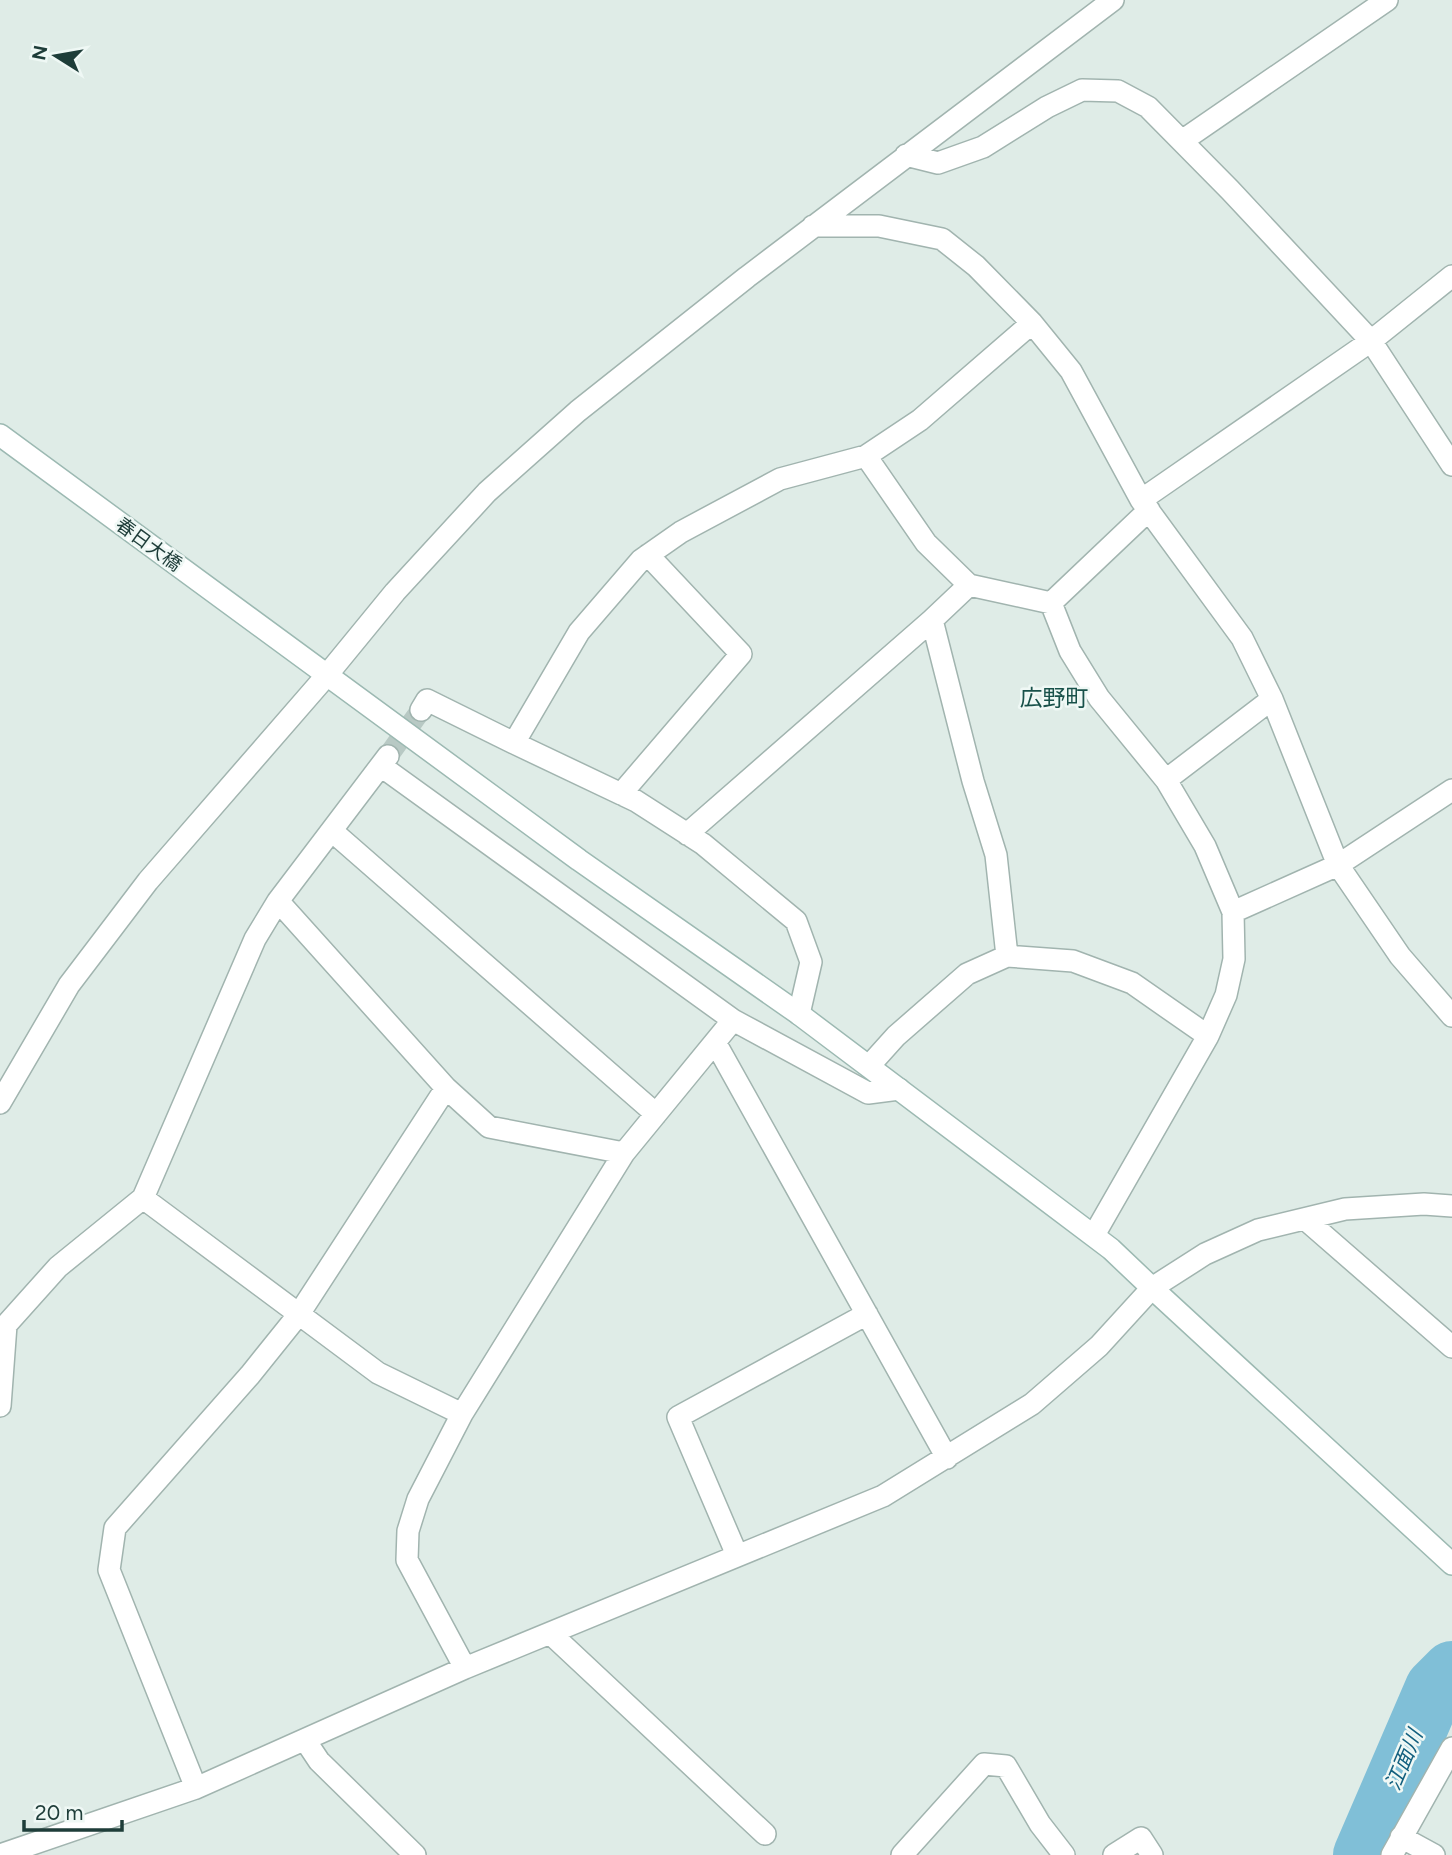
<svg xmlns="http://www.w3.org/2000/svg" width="1452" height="1855" viewBox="0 0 1452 1855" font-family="Figtree,'Noto Sans JP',sans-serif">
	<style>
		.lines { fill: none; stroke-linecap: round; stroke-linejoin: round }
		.river { stroke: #80bfd7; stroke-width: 60 }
		.street-tunnel { stroke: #b8c9c4; stroke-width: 21; stroke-dasharray: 21 10; stroke-linecap: butt }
		.street-casing { stroke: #a1b4af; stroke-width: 24 }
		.secondary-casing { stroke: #9cb9b2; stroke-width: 24 }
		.street { stroke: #fff; stroke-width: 21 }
		.secondary { stroke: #fff; stroke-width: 21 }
		.labels { text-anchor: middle; stroke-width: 5; stroke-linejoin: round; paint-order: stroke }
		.street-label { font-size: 19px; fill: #1e3d39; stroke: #eff8f5 }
		.water-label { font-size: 21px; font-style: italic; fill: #13607f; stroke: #eff8f5 }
		.quarter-label { font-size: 23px; fill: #18514a; stroke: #eff8f5 }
	</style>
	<rect width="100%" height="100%" fill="#dfece7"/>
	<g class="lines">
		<path class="river" d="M 1363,1855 L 1435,1688 L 1452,1671"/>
		<path class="street-tunnel" d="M 388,756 L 421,710"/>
		<defs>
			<path id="street" d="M 1182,141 L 1387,0
				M 906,155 L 938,163 L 983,147 L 1047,107 L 1082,90 L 1118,91 L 1148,107 L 1230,190 L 1371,341 L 1452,465
				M 813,226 L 879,226 L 942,239 L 976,266 L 1032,323 L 1071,371 L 1141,500 L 1242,638 L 1272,699 L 1338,865 L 1400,956 L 1452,1016
				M 1032,323 L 920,420 L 866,456 L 926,543 L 969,585 L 1051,603 L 1149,510
				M 1141,500 L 1371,341 L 1452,276
				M 1051,603 L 1070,651 L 1099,698 L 1166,780 L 1205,846 L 1233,912 L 1234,959 L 1226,995 L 1208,1036
				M 421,710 L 427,700 L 514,743 L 579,632 L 641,560 L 681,532 L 780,479 L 866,456
				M 514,743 L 636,801 L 703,844 L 796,921 L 811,962 L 799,1014
				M 388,756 L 278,901 L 255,939 L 143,1198 L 378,1373 L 462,1414
				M 381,766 L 733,1020 L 868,1093 L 899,1089
				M 1166,780 L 1272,699
				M 621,794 L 741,654 L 648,555
				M 332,831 L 656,1114
				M 687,834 L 932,620
				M 278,901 L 446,1088
				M 1233,912 L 1338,865 L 1452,790
				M 1007,956 L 1073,961 L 1132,983 L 1208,1036 L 1094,1235
				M 715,1042 L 947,1458
				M 869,1066 L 896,1036 L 967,974 L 1007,956 L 996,855 L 973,781 L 932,620 L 969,585
				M 0,1103 L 69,985 L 148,881 L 327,675 L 395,592 L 487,492 L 578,411 L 747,277 L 1113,0
				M 1305,1219 L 1452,1347
				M 0,1406 L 6,1325 L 58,1267 L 143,1198
				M 737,1555 L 678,1417 L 867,1314
				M 550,1633 L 765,1834
				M 465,1668 L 407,1560 L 408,1531 L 418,1499 L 462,1414 L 624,1153 L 733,1020
				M 305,1740 L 319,1761 L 415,1855
				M 196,1788 L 109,1570 L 115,1528 L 250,1375 L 299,1314 L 446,1088 L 489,1127 L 624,1153
				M 1401,1837 L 1434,1855
				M 0,1855 L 196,1788 L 465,1668 L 883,1496 L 1032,1404 L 1099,1346 L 1152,1288 L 1205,1254 L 1258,1230 L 1345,1209 L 1424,1204 L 1452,1206
				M 902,1855 L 984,1764 L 1006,1766 L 1040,1824 L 1064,1855
				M 1114,1855 L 1141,1838 L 1152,1855
				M 1392,1855 L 1452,1748"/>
			<path id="secondary" d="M 0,435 L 579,860 L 799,1014 L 1111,1249 L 1152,1288 L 1452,1564"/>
		</defs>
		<use href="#street" class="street-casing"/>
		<use href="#secondary" class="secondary-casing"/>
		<use href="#street" class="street"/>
		<use href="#secondary" class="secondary"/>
	</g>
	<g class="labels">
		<g class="street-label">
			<text transform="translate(149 544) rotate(36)" y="7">春日大橋</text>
		</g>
		<g class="water-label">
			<text transform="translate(1404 1760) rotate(-67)" y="7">江面川</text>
		</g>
		<g class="quarter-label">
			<text x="1054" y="706">広野町</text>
		</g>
	</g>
	<g transform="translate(56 56) rotate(281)" stroke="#eff8f5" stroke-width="5" paint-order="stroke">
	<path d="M0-5L12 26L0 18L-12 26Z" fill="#1e3d39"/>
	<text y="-10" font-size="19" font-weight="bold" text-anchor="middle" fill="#1e3d39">N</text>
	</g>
	<path d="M24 1820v10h98v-10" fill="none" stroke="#1e3d39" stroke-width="3.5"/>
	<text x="35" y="1820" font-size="21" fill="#1e3d39" stroke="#eff8f5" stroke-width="5" paint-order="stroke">20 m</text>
</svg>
